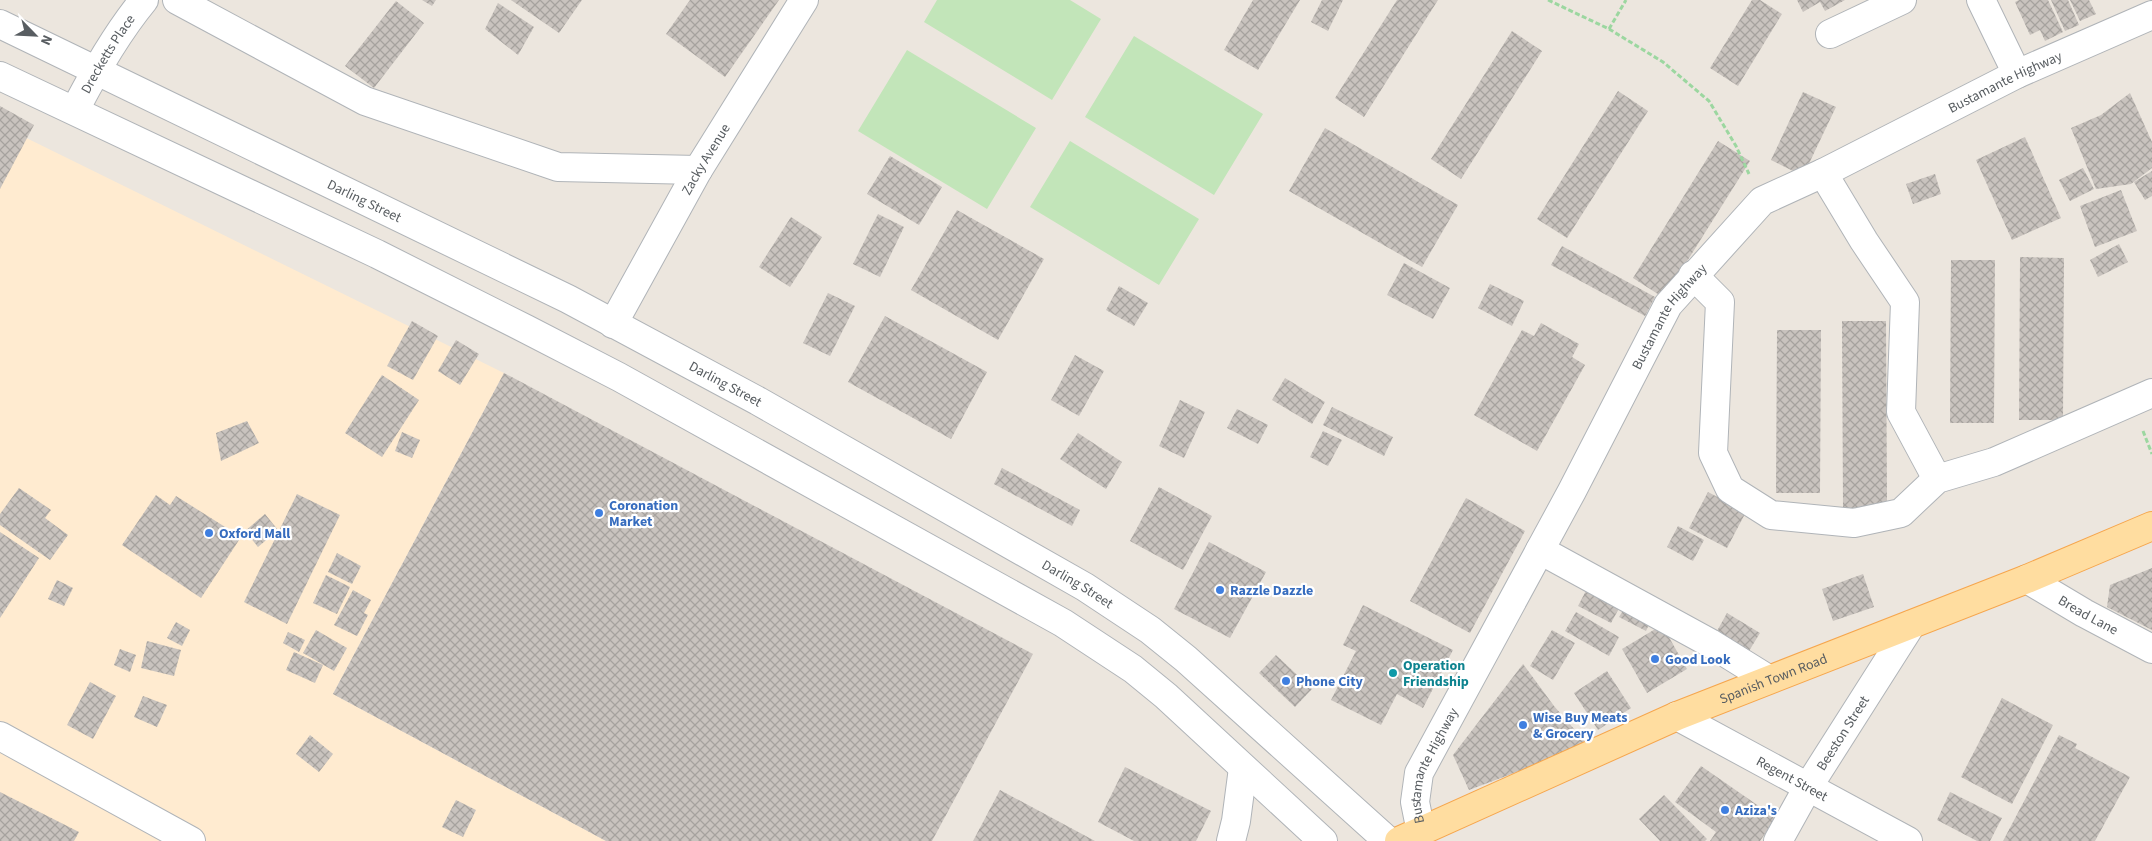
<svg xmlns="http://www.w3.org/2000/svg" width="2152" height="841" viewBox="0 0 2152 841" font-family="'Source Sans 3',sans-serif">
	<style>
		.commercial { fill: #ffebd0 }
		.pitch { fill: #c2e5b9 }
		.building { fill: url(#building-cross-hatch) }
		.lines { fill: none; stroke-linecap: round; stroke-linejoin: round }
		.minor-casing { stroke: #b0b4b8; stroke-width: 30 }
		.major-casing { stroke: #f6a64d; stroke-width: 30 }
		.path { stroke: #9cd7a0; stroke-width: 3; stroke-dasharray: 5 2.5; stroke-linecap: butt }
		.minor { stroke: #fff; stroke-width: 28 }
		.major { stroke: #ffdda0; stroke-width: 28 }
		.shop-dot { fill: #3f7fe0; stroke: #fff; stroke-width: 2 }
		.culture-dot { fill: #0f9aa8; stroke: #fff; stroke-width: 2 }
		.labels { text-anchor: middle; stroke-width: 4.5; stroke-linejoin: round; paint-order: stroke }
		.street-label { font-size: 14px; fill: #585d61; stroke: #fff }
		.shop-label { font-size: 14px; font-weight: bold; fill: #366cbe; stroke: #fff; text-anchor: start }
		.culture-label { font-size: 14px; font-weight: bold; fill: #0d838f; stroke: #fff; text-anchor: start }
	</style>
	<defs>
		<pattern id="building-cross-hatch" width="8" height="8" patternUnits="userSpaceOnUse" patternTransform="scale(1.25)"><rect width="8" height="8" fill="#c9c3be"/><path d="M0 0l8 8M0 8l8-8" fill="none" stroke="#a6a29e"/></pattern>
	</defs>
	<rect width="100%" height="100%" fill="#ece6de"/>
	<path class="commercial" d="M 0,125 L 504,373 L 333,694 L 606,841 L 0,841 Z"/>
	<path class="pitch" d="M 937,0 L 1070,0 L 1101,19 L 1052,100 L 924,22 Z
		M 1134,36 L 1263,114 L 1214,195 L 1085,117 Z
		M 907,50 L 1036,128 L 987,209 L 858,131 Z
		M 1070,141 L 1199,219 L 1159,285 L 1030,207 Z"/>
	<path class="building" d="M 422,0 L 436,0 L 432,6 Z
		M 511,0 L 582,0 L 559,33 Z
		M 690,0 L 779,0 L 725,77 L 666,34 Z
		M 1253,0 L 1300,0 L 1258,70 L 1224,50 Z
		M 1322,0 L 1343,0 L 1328,31 L 1311,22 Z
		M 1397,0 L 1438,0 L 1364,117 L 1335,98 Z
		M 1752,0 L 1760,0 L 1782,14 L 1738,86 L 1710,68 Z
		M 1797,0 L 1845,0 L 1825,11 L 1820,2 L 1803,12 Z
		M 2019,0 L 2048,0 L 2063,32 L 2045,41 L 2040,30 L 2030,35 L 2015,2 Z
		M 2051,0 L 2068,0 L 2079,25 L 2065,31 Z
		M 2070,0 L 2089,0 L 2096,14 L 2080,21 Z
		M 396,1 L 424,23 L 374,88 L 345,66 Z
		M 498,3 L 534,27 L 518,55 L 485,29 Z
		M 1512,31 L 1542,51 L 1461,179 L 1431,159 Z
		M 1618,91 L 1648,111 L 1567,238 L 1537,219 Z
		M 1803,92 L 1836,107 L 1803,176 L 1771,160 Z
		M 2130,93 L 2152,142 L 2152,168 L 2131,184 L 2096,189 L 2071,128 L 2101,115 Z
		M 0,106 L 34,125 L 0,189 Z
		M 1325,128 L 1458,205 L 1422,267 L 1289,191 Z
		M 2025,137 L 2061,218 L 2012,240 L 1976,160 Z
		M 1718,141 L 1750,161 L 1664,298 L 1633,278 Z
		M 890,156 L 942,187 L 919,225 L 867,194 Z
		M 2083,168 L 2094,189 L 2070,201 L 2059,180 Z
		M 2152,171 L 2152,196 L 2145,200 L 2134,182 Z
		M 1935,174 L 1941,194 L 1913,204 L 1906,184 Z
		M 2121,190 L 2137,231 L 2095,247 L 2080,206 Z
		M 957,210 L 1044,259 L 998,340 L 911,290 Z
		M 878,214 L 904,227 L 880,277 L 853,264 Z
		M 791,217 L 822,237 L 790,287 L 759,267 Z
		M 2119,244 L 2128,262 L 2098,277 L 2090,260 Z
		M 1562,246 L 1655,297 L 1645,316 L 1551,265 Z
		M 2020,257 L 2064,258 L 2063,420 L 2019,420 Z
		M 1951,260 L 1995,260 L 1994,423 L 1950,423 Z
		M 1404,263 L 1450,288 L 1433,319 L 1387,295 Z
		M 1490,284 L 1524,301 L 1512,326 L 1478,308 Z
		M 1119,286 L 1148,303 L 1134,326 L 1106,310 Z
		M 828,293 L 855,306 L 830,356 L 803,343 Z
		M 885,316 L 987,372 L 951,439 L 848,382 Z
		M 412,321 L 438,336 L 413,380 L 387,366 Z
		M 1842,321 L 1886,321 L 1887,508 L 1843,508 Z
		M 1541,323 L 1579,344 L 1572,357 L 1585,365 L 1537,451 L 1474,415 L 1522,330 L 1534,336 Z
		M 1777,330 L 1821,330 L 1820,493 L 1776,493 Z
		M 456,340 L 479,354 L 460,385 L 438,371 Z
		M 1075,355 L 1104,371 L 1079,416 L 1051,400 Z
		M 504,373 L 1033,654 L 932,841 L 606,841 L 333,694 Z
		M 382,375 L 419,400 L 382,457 L 345,433 Z
		M 1285,378 L 1325,402 L 1312,424 L 1272,400 Z
		M 1180,400 L 1205,412 L 1184,458 L 1159,446 Z
		M 1332,407 L 1393,437 L 1384,456 L 1323,425 Z
		M 1237,409 L 1268,425 L 1258,444 L 1227,428 Z
		M 247,421 L 259,443 L 221,461 L 216,433 Z
		M 1323,431 L 1342,440 L 1328,466 L 1310,457 Z
		M 402,432 L 420,440 L 412,458 L 395,451 Z
		M 1078,433 L 1122,462 L 1106,489 L 1060,459 Z
		M 1002,468 L 1080,510 L 1072,526 L 994,484 Z
		M 1159,487 L 1212,516 L 1183,570 L 1130,541 Z
		M 19,488 L 51,510 L 45,518 L 68,535 L 50,560 L 0,525 L 0,514 Z
		M 1708,492 L 1746,512 L 1727,548 L 1689,528 Z
		M 297,494 L 340,515 L 287,624 L 244,602 Z
		M 156,495 L 170,505 L 176,496 L 241,537 L 201,598 L 122,545 Z
		M 1466,498 L 1525,531 L 1470,633 L 1410,601 Z
		M 265,514 L 278,530 L 258,547 L 245,531 Z
		M 1678,526 L 1704,540 L 1693,561 L 1667,547 Z
		M 0,532 L 39,558 L 0,618 Z
		M 1209,542 L 1266,572 L 1230,638 L 1174,609 Z
		M 337,553 L 361,566 L 352,584 L 328,572 Z
		M 2152,568 L 2152,630 L 2107,607 L 2110,585 Z
		M 1863,574 L 1874,607 L 1833,621 L 1822,589 Z
		M 326,575 L 350,587 L 337,614 L 313,603 Z
		M 57,580 L 73,588 L 64,606 L 48,599 Z
		M 1589,585 L 1622,603 L 1611,623 L 1578,606 Z
		M 353,590 L 371,600 L 364,613 L 368,615 L 357,636 L 334,625 Z
		M 1363,605 L 1453,650 L 1423,708 L 1397,694 L 1381,725 L 1331,700 L 1356,651 L 1343,645 Z
		M 1625,607 L 1651,620 L 1646,631 L 1619,617 Z
		M 1576,612 L 1619,637 L 1609,656 L 1565,631 Z
		M 1727,613 L 1760,633 L 1749,651 L 1717,631 Z
		M 176,622 L 190,630 L 182,646 L 167,638 Z
		M 1662,625 L 1687,669 L 1647,693 L 1622,649 Z
		M 316,630 L 347,648 L 334,671 L 303,653 Z
		M 1552,630 L 1575,643 L 1553,680 L 1530,666 Z
		M 288,632 L 305,640 L 299,652 L 283,643 Z
		M 147,641 L 181,650 L 174,676 L 141,668 Z
		M 120,649 L 136,655 L 130,672 L 114,665 Z
		M 294,652 L 323,665 L 315,683 L 286,670 Z
		M 1276,655 L 1312,689 L 1295,707 L 1259,673 Z
		M 1523,664 L 1554,706 L 1588,745 L 1469,790 L 1453,755 Z
		M 1607,671 L 1631,708 L 1598,730 L 1574,693 Z
		M 90,682 L 116,696 L 93,739 L 67,725 Z
		M 143,696 L 167,705 L 157,727 L 134,717 Z
		M 2002,698 L 2053,725 L 2012,804 L 1961,777 Z
		M 310,735 L 333,754 L 319,772 L 296,754 Z
		M 2059,735 L 2077,744 L 2075,748 L 2130,777 L 2095,841 L 2003,841 Z
		M 1701,766 L 1776,818 L 1760,841 L 1710,841 L 1716,832 L 1675,802 Z
		M 1125,767 L 1211,811 L 1196,841 L 1134,841 L 1098,822 Z
		M 1000,790 L 1095,841 L 973,841 Z
		M 0,792 L 79,832 L 74,841 L 0,841 Z
		M 1950,792 L 2002,818 L 1990,841 L 1977,841 L 1937,820 Z
		M 1664,795 L 1707,839 L 1705,841 L 1660,841 L 1639,819 Z
		M 456,800 L 476,810 L 463,837 L 442,827 Z"/>
	<g class="lines">
		<defs>
			<g id="minor">
				<path d="M 177,0 L 365,101 L 558,167 L 698,170"/>
				<path d="M 1981,0 L 2017,74"/>
				<path id="s1" d="M 0,24 L 568,299 L 758,401 L 1085,587 L 1150,630 L 1186,659 L 1388,841"/>
				<path d="M 1830,34 L 1902,0"/>
				<path d="M 0,76 L 377,254 L 526,329 L 619,377 L 1063,623 L 1133,669 L 1166,696 L 1323,841"/>
				<path id="s2" d="M 75,110 C 95,71 116,34 144,0"/>
				<path d="M 1823,173 L 1864,241 L 1905,302 L 1901,412 L 1937,479"/>
				<path d="M 1693,275 L 1720,302 L 1713,453 L 1730,489 L 1771,515 L 1854,523 L 1901,513 L 1937,479 L 1994,462 L 2152,393"/>
				<path id="s3" d="M 613,324 L 698,170 L 804,0"/>
				<path d="M 1540,550 L 1710,643 L 1768,679"/>
				<path id="s4" d="M 2027,579 L 2084,613 L 2152,649"/>
				<path id="s5" d="M 1677,716 L 1908,841"/>
				<path d="M 0,736 L 191,841"/>
				<path id="s6" d="M 1421,832 L 1415,802 L 1419,773 L 1572,491 L 1668,305 L 1762,201 L 1823,173 L 2017,74 L 2152,15"/>
				<path d="M 1231,841 L 1236,821 L 1243,768"/>
				<path id="s7" d="M 1778,841 L 1808,787 L 1911,625"/>
			</g>
			<g id="major">
				<path id="s8" d="M 1399,841 L 1677,716 L 2027,579 L 2152,526"/>
			</g>
		</defs>
		<use href="#minor" class="minor-casing"/>
		<use href="#major" class="major-casing"/>
		<path class="path" d="M 1548,0 L 1609,29 L 1663,62 L 1709,101 L 1736,146 L 1749,174
			M 1609,29 L 1626,0
			M 2143,431 L 2152,454"/>
		<use href="#minor" class="minor"/>
		<use href="#major" class="major"/>
	</g>
	<g class="shop-dot">
		<circle cx="599" cy="513" r="5"/>
		<circle cx="209" cy="533" r="5"/>
		<circle cx="1220" cy="590" r="5"/>
		<circle cx="1655" cy="659" r="5"/>
		<circle cx="1286" cy="681" r="5"/>
		<circle cx="1523" cy="725" r="5"/>
		<circle cx="1725" cy="810" r="5"/>
	</g>
	<circle class="culture-dot" cx="1393" cy="673" r="5"/>
	<g class="labels">
		<g class="street-label">
			<text dy="5" stroke="none"><textPath href="#s2" startOffset="65">Drecketts Place</textPath></text>
			<text dy="5" stroke="none"><textPath href="#s6" startOffset="1001">Bustamante Highway</textPath></text>
			<text dy="5" stroke="none"><textPath href="#s3" startOffset="189">Zacky Avenue</textPath></text>
			<text dy="5" stroke="none"><textPath href="#s1" startOffset="405">Darling Street</textPath></text>
			<text dy="5" stroke="none"><textPath href="#s6" startOffset="581">Bustamante Highway</textPath></text>
			<text dy="5" stroke="none"><textPath href="#s1" startOffset="810">Darling Street</textPath></text>
			<text dy="5" stroke="none"><textPath href="#s1" startOffset="1215">Darling Street</textPath></text>
			<text dy="5" stroke="none"><textPath href="#s4" startOffset="71">Bread Lane</textPath></text>
			<text dy="5" stroke="none"><textPath href="#s8" startOffset="408">Spanish Town Road</textPath></text>
			<text dy="5" stroke="none"><textPath href="#s7" startOffset="126">Beeston Street</textPath></text>
			<text dy="5" stroke="none"><textPath href="#s6" startOffset="71">Bustamante Highway</textPath></text>
			<text dy="5" stroke="none"><textPath href="#s5" startOffset="131">Regent Street</textPath></text>
		</g>
		<g class="shop-label">
			<text x="609" y="510">Coronation<tspan x="609" dy="16">Market</tspan></text>
			<text x="219" y="538">Oxford Mall</text>
			<text x="1230" y="595">Razzle Dazzle</text>
			<text x="1665" y="664">Good Look</text>
			<text x="1296" y="686">Phone City</text>
			<text x="1533" y="722">Wise Buy Meats<tspan x="1533" dy="16">&amp; Grocery</tspan></text>
			<text x="1735" y="815">Aziza's</text>
		</g>
		<g class="culture-label">
			<text x="1403" y="670">Operation<tspan x="1403" dy="16">Friendship</tspan></text>
		</g>
	</g>
	<g transform="translate(35 35) rotate(114)" stroke="#ffffff" stroke-width="4" paint-order="stroke">
	<path d="M0-4L9 19L0 12L-9 19Z" fill="#585d61"/>
	<text y="-8" font-size="14" font-weight="bold" text-anchor="middle" fill="#585d61">N</text>
	</g>
</svg>
